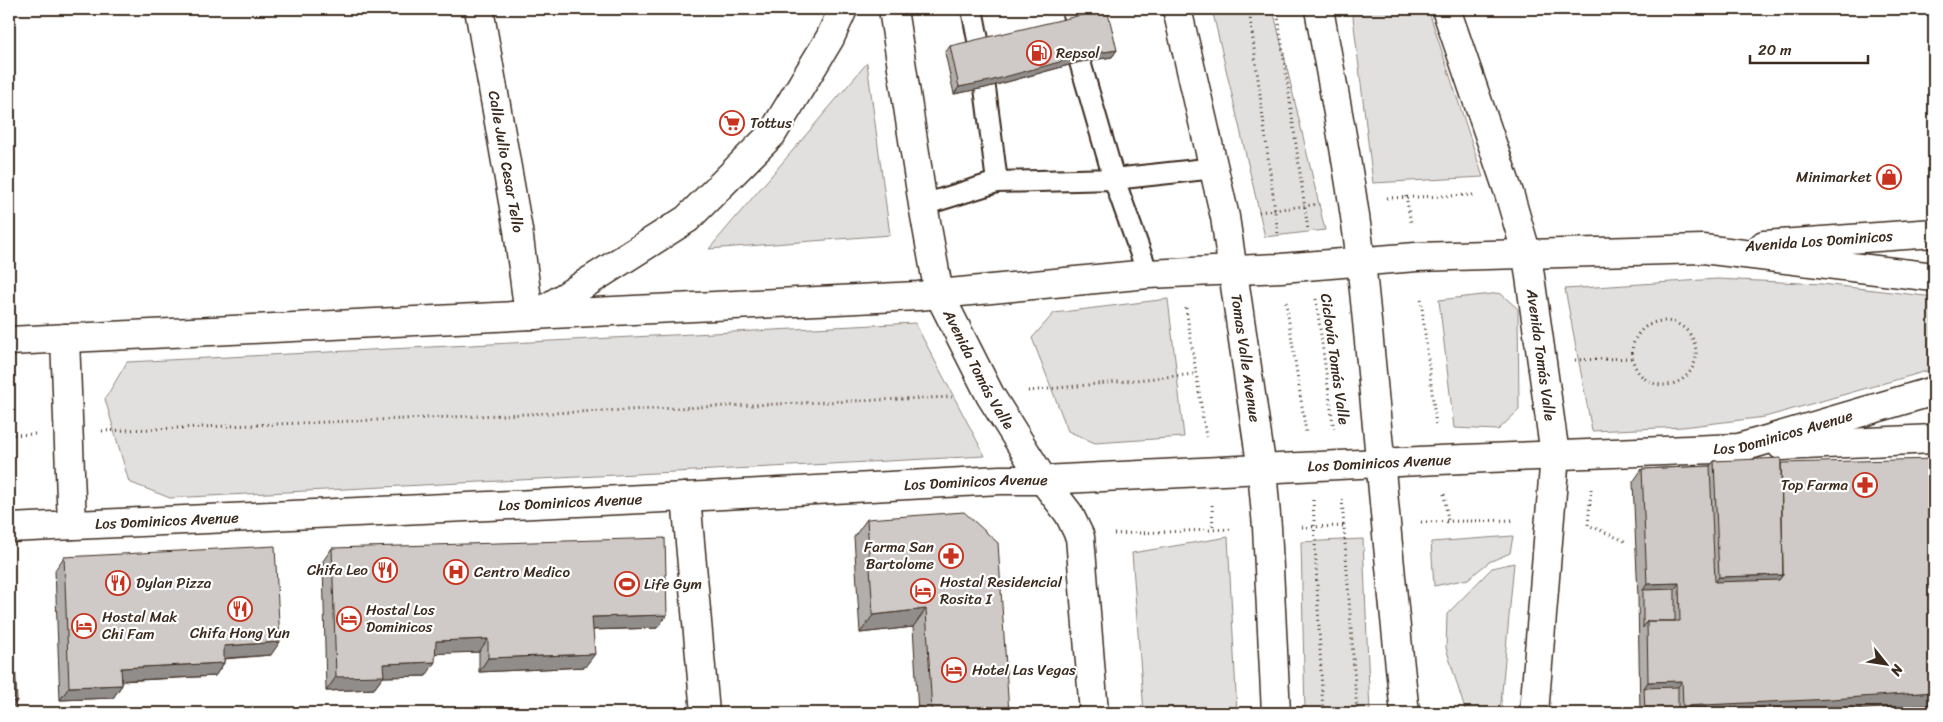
<svg xmlns="http://www.w3.org/2000/svg" width="1943" height="722" viewBox="0 0 1943 722" font-family="Sriracha,sans-serif">
	<style>
		.green { fill: #e2e0de; stroke: #8e857e }
		.lines { fill: none; stroke-linecap: round; stroke-linejoin: round }
		.lane-casing { stroke: #3b2a1e; stroke-width: 24 }
		.street-casing { stroke: #3b2a1e; stroke-width: 31 }
		.secondary-casing { stroke: #3b2a1e; stroke-width: 31 }
		.primary-casing { stroke: #3b2a1e; stroke-width: 31 }
		.path { stroke: #3b2a1e; stroke-width: 3; stroke-dasharray: 1 4; stroke-linecap: butt }
		.lane { stroke: #fff; stroke-width: 20 }
		.street { stroke: #fff; stroke-width: 28 }
		.secondary { stroke: #fff; stroke-width: 28 }
		.primary { stroke: #fff; stroke-width: 28 }
		.wall { fill: #b2aeab; stroke: #3b2a1e }
		.shaded-wall { fill: #918d8b; stroke: #3b2a1e }
		.building { fill: #cfcac7; stroke: #3b2a1e }
		.labels { text-anchor: middle; stroke-width: 4.5; stroke-linejoin: round; paint-order: stroke }
		.poi-label { font-size: 15px; fill: #3b2a1e; stroke: #fff; text-anchor: start }
		.street-label { font-size: 15px; fill: #3b2a1e; stroke: #fff }
	</style>
	<rect width="100%" height="100%" fill="#fff"/>
	<filter id="ink" filterUnits="userSpaceOnUse"><feTurbulence type="fractalNoise" baseFrequency=".02" numOctaves="2"/><feDisplacementMap in="SourceGraphic" scale="10" xChannelSelector="R" yChannelSelector="G"/><feConvolveMatrix kernelMatrix="1 2 1 2 8 2 1 2 1" color-interpolation-filters="sRGB"/></filter>
	<g filter="url(#ink)">
		<path class="green" d="M 1212,9 L 1273,9 L 1325,230 L 1265,237 Z
			M 1352,9 L 1428,9 L 1483,177 L 1373,183 Z
			M 867,63 L 890,235 L 709,249 Z
			M 1717,279 L 1822,284 L 1934,297 L 1934,369 L 1765,417 L 1683,427 L 1592,431 L 1565,289 Z
			M 1500,293 L 1518,309 L 1519,410 L 1498,430 L 1454,428 L 1439,300 Z
			M 1168,299 L 1184,437 L 1095,443 L 1068,431 L 1032,338 L 1054,313 Z
			M 915,323 L 985,456 L 170,498 L 129,482 L 105,399 L 127,362 Z
			M 1513,536 L 1510,553 L 1489,562 L 1468,579 L 1434,586 L 1431,542 Z
			M 1228,537 L 1237,713 L 1144,713 L 1132,553 Z
			M 1363,539 L 1370,713 L 1305,713 L 1301,542 Z
			M 1514,563 L 1500,713 L 1466,713 L 1446,648 L 1447,614 L 1492,568 Z"/>
		<g class="lines">
			<defs>
				<path id="lane" d="M 972,9 L 979,45
					M 1072,9 L 1075,23
					M 1080,62 L 1114,179 L 1148,274
					M 985,88 L 997,182
					M 923,205 L 997,182 L 1114,179 L 1215,168"/>
				<g id="street">
					<path id="s1" d="M 479,9 L 518,230 L 529,315"/>
					<path d="M 686,497 L 705,713"/>
				</g>
				<g id="secondary">
					<path id="s2" d="M 893,9 L 923,205 L 939,294 L 990,395 L 1043,480 L 1069,514 L 1080,537 L 1094,713"/>
					<path id="s3" d="M 1446,9 L 1509,193 L 1527,255 L 1555,455 L 1534,713"/>
					<path d="M 1764,245 L 1934,233"/>
					<path d="M 536,315 L 687,219 L 772,134 L 830,38 L 843,9"/>
					<path d="M 65,338 L 72,525"/>
					<path d="M 9,341 L 918,296 L 1148,274 L 1281,268 L 1416,257 L 1703,249 L 1934,277"/>
					<path d="M 1782,446 L 1934,439"/>
					<path id="s4" d="M 9,528 L 686,497 L 1000,480 L 1043,480 L 1439,460 L 1739,448 L 1934,391"/>
				</g>
				<g id="primary">
					<path id="s5" d="M 1177,9 L 1225,217 L 1262,470 L 1267,527 L 1276,713"/>
					<path d="M 1319,9 C 1334,93 1351,177 1361,262 C 1377,412 1388,563 1405,713"/>
				</g>
			</defs>
			<use href="#lane" class="lane-casing"/>
			<use href="#street" class="street-casing"/>
			<use href="#secondary" class="secondary-casing"/>
			<use href="#primary" class="primary-casing"/>
			<path class="path" d="M 1249,9 L 1278,234
				M 1277,9 L 1308,230
				M 1406,196 L 1411,223
				M 1387,198 L 1473,195
				M 1259,212 L 1319,204
				M 1316,299 L 1334,431
				M 1421,299 L 1436,426
				M 1286,302 L 1306,432
				M 1186,308 L 1206,437
				M1632 353a32 32 0 1 1 64 0a32 32 0 1 1-64 0Z
				M 1575,360 L 1632,358
				M 1028,391 L 1195,374
				M 102,431 L 952,397
				M 9,435 L 36,434
				M 1591,489 L 1588,525 L 1627,542
				M 1444,494 L 1448,520
				M 1342,499 L 1357,713
				M 1313,500 L 1323,713
				M 1212,505 L 1213,530
				M 1421,522 L 1514,520
				M 1302,527 L 1346,526
				M 1114,534 L 1233,529"/>
			<use href="#lane" class="lane"/>
			<use href="#street" class="street"/>
			<use href="#secondary" class="secondary"/>
			<use href="#primary" class="primary"/>
		</g>
		<path class="wall" d="M 950,46 L 1117,50 L 1112,57 L 1080,62 L 985,88 L 954,94 L 945,53 Z
			M 1714,461 L 1781,463 L 1823,712 L 1797,713 L 1640,713 L 1638,597 L 1633,482 L 1642,469 L 1710,466 Z
			M 867,519 L 1009,713 L 918,713 L 913,627 L 860,633 L 854,537 Z
			M 332,548 L 657,628 L 593,630 L 585,667 L 479,672 L 479,652 L 435,653 L 426,676 L 383,677 L 374,689 L 326,691 L 323,561 Z
			M 64,557 L 271,655 L 224,659 L 224,663 L 215,676 L 122,681 L 122,685 L 113,698 L 60,700 L 55,570 Z"/>
		<path class="shaded-wall" d="M 1117,50 L 1112,57 L 1080,62 L 985,88 L 954,94 L 959,87 L 1085,55 Z
			M 1783,575 L 1770,593 L 1706,595 L 1719,577 Z
			M 1679,583 L 1670,596 L 1643,590 L 1647,584 Z
			M 926,609 L 913,627 L 860,633 L 873,615 Z
			M 667,615 L 657,628 L 583,630 L 592,617 Z
			M 488,639 L 479,652 L 427,654 L 436,641 Z
			M 280,642 L 271,655 L 215,659 L 224,646 Z
			M 595,654 L 585,667 L 479,672 L 488,658 Z
			M 435,662 L 426,676 L 383,677 L 374,689 L 326,691 L 336,677 L 383,664 Z
			M 224,663 L 215,676 L 112,681 L 121,668 Z
			M 1682,681 L 1673,694 L 1644,688 L 1648,682 Z
			M 122,685 L 113,698 L 60,700 L 69,687 Z
			M 1934,692 L 1934,705 L 1797,713 L 1648,713 L 1678,712 L 1683,706 Z
			M 9,701 L 17,701 L 9,712 Z"/>
		<path class="building" d="M 1107,9 L 1117,50 L 1085,55 L 990,81 L 959,87 L 950,46 Z
			M 1781,458 L 1783,575 L 1719,577 L 1714,461 Z
			M 1934,459 L 1934,692 L 1832,699 L 1683,706 L 1682,681 L 1648,682 L 1647,621 L 1680,621 L 1679,583 L 1647,584 L 1642,469 L 1710,466 L 1715,582 L 1779,580 L 1783,575 L 1781,463 Z
			M 964,512 L 998,543 L 1009,713 L 932,713 L 926,609 L 873,615 L 867,519 Z
			M 665,538 L 667,615 L 592,617 L 595,654 L 488,658 L 488,639 L 436,641 L 435,662 L 383,664 L 384,676 L 336,677 L 332,548 Z
			M 275,546 L 280,642 L 224,646 L 224,663 L 121,668 L 122,685 L 69,687 L 64,557 Z
			M 9,564 L 10,564 L 17,701 L 9,701 Z
			M 1675,589 L 1675,621 L 1647,621 L 1643,628 L 1643,590 Z
			M 1678,687 L 1678,712 L 1645,713 L 1644,688 Z"/>
	</g>
	<defs>
		<symbol id="fuel-ring" viewBox="-11 -11 22 22"><circle r="9.5" fill="#fff" stroke="#c8321e" stroke-width="1.5"/><path d="M-5.5-6h7V0h2V4h1.3V-2.5L3-4.5l.8-.8L6-3V5H2.5V1h-1V6h-7ZM-4.2-4.7v3.2H.2V-4.7Z" fill="#c8321e"/></symbol>
		<symbol id="supermarket-ring" viewBox="-11 -11 22 22"><circle r="9.5" fill="#fff" stroke="#c8321e" stroke-width="1.5"/><path d="M-6-5.5h2.5l.6 2H6L4.5 2H-2.5L-4.4-4H-6ZM-1.5 3.2a1.3 1.3 0 1 0 .1 0ZM3 3.2a1.3 1.3 0 1 0 .1 0Z" fill="#c8321e"/></symbol>
		<symbol id="shop-ring" viewBox="-11 -11 22 22"><circle r="9.5" fill="#fff" stroke="#c8321e" stroke-width="1.5"/><path d="M-5-2.5h2.3a2.7 3.5 0 0 1 5.4 0H5L5.5 6h-11ZM-1.5-2.5h3a1.5 2.3 0 0 0-3 0Z" fill="#c8321e"/></symbol>
		<symbol id="pharmacy-ring" viewBox="-11 -11 22 22"><circle r="9.5" fill="#fff" stroke="#c8321e" stroke-width="1.5"/><path d="M-2-6h4v4h4v4h-4v4h-4v-4h-4v-4h4Z" fill="#c8321e"/></symbol>
		<symbol id="restaurant-ring" viewBox="-11 -11 22 22"><circle r="9.5" fill="#fff" stroke="#c8321e" stroke-width="1.5"/><path d="M-5-6h1v4h1v-4h1v4h1v-4h1v5L-1.5 .5V6h-2V.5L-5-1ZM5-6V6H3V1.5H1.5Q1.5-4 5-6Z" fill="#c8321e"/></symbol>
		<symbol id="hospital-ring" viewBox="-11 -11 22 22"><circle r="9.5" fill="#fff" stroke="#c8321e" stroke-width="1.5"/><path d="M-5-5h3v3.5h4V-5h3V5h-3V1.5h-4V5h-3Z" fill="#c8321e"/></symbol>
		<symbol id="stadium-ring" viewBox="-11 -11 22 22"><circle r="9.5" fill="#fff" stroke="#c8321e" stroke-width="1.5"/><path d="M0-5a6.5 5 0 1 0 0 10a6.5 5 0 1 0 0-10ZM-3.5-1.8h7v3.6h-7Z" fill="#c8321e"/></symbol>
		<symbol id="hotel-ring" viewBox="-11 -11 22 22"><circle r="9.5" fill="#fff" stroke="#c8321e" stroke-width="1.5"/><path d="M-6-4.5h1.5V1H6V5H4.5V3h-9V5H-6ZM-4 0a1.8 1.8 0 1 1 3.6 0ZM.5 0V-2.5h3Q6-2.5 6 0Z" fill="#c8321e"/></symbol>
	</defs>
	<g fill-rule="evenodd">
		<use href="#fuel-ring" x="1025" y="39" width="28" height="28"/>
		<use href="#supermarket-ring" x="718" y="109" width="28" height="28"/>
		<use href="#shop-ring" x="1875" y="163" width="28" height="28"/>
		<use href="#pharmacy-ring" x="1851" y="471" width="28" height="28"/>
		<use href="#pharmacy-ring" x="937" y="542" width="28" height="28"/>
		<use href="#restaurant-ring" x="371" y="556" width="28" height="28"/>
		<use href="#hospital-ring" x="442" y="558" width="28" height="28"/>
		<use href="#restaurant-ring" x="104" y="569" width="28" height="28"/>
		<use href="#stadium-ring" x="613" y="570" width="28" height="28"/>
		<use href="#hotel-ring" x="909" y="577" width="28" height="28"/>
		<use href="#restaurant-ring" x="226" y="595" width="28" height="28"/>
		<use href="#hotel-ring" x="335" y="605" width="28" height="28"/>
		<use href="#hotel-ring" x="70" y="612" width="28" height="28"/>
		<use href="#hotel-ring" x="940" y="656" width="28" height="28"/>
	</g>
	<g class="labels">
		<g class="poi-label">
			<text x="1056" y="58">Repsol</text>
			<text x="750" y="128">Tottus</text>
			<text x="1872" y="182" text-anchor="end">Minimarket</text>
			<text x="1848" y="490" text-anchor="end">Top Farma</text>
			<text x="934" y="552" text-anchor="end">Farma San<tspan x="934" dy="17">Bartolome</tspan></text>
			<text x="368" y="575" text-anchor="end">Chifa Leo</text>
			<text x="474" y="577">Centro Medico</text>
			<text x="940" y="587">Hostal Residencial<tspan x="940" dy="17">Rosita I</tspan></text>
			<text x="136" y="588">Dylan Pizza</text>
			<text x="644" y="589">Life Gym</text>
			<text x="366" y="615">Hostal Los<tspan x="366" dy="17">Dominicos</tspan></text>
			<text x="102" y="622">Hostal Mak<tspan x="102" dy="17">Chi Fam</tspan></text>
			<text x="240" y="638" text-anchor="middle">Chifa Hong Yun</text>
			<text x="972" y="675">Hotel Las Vegas</text>
		</g>
		<g class="street-label">
			<text dy="5" stroke="none"><textPath href="#s1" startOffset="155">Calle Julio Cesar Tello</textPath></text>
			<text transform="translate(1819 241) rotate(-4)" y="5">Avenida Los Dominicos</text>
			<text dy="5" stroke="none"><textPath href="#s3" startOffset="360">Avenida Tomás Valle</textPath></text>
			<text dy="5" stroke="none"><textPath href="#s5" startOffset="356">Tomas Valle Avenue</textPath></text>
			<text transform="translate(1335 359) rotate(82)" y="5">Ciclovía Tomás Valle</text>
			<text dy="5" stroke="none"><textPath href="#s2" startOffset="374">Avenida Tomás Valle</textPath></text>
			<text dy="5" stroke="none"><textPath href="#s4" startOffset="1778">Los Dominicos Avenue</textPath></text>
			<text dy="5" stroke="none"><textPath href="#s4" startOffset="1372">Los Dominicos Avenue</textPath></text>
			<text dy="5" stroke="none"><textPath href="#s4" startOffset="968">Los Dominicos Avenue</textPath></text>
			<text dy="5" stroke="none"><textPath href="#s4" startOffset="562">Los Dominicos Avenue</textPath></text>
			<text dy="5" stroke="none"><textPath href="#s4" startOffset="158">Los Dominicos Avenue</textPath></text>
		</g>
	</g>
	<rect width="1943" height="722" fill="none" stroke="#fff" stroke-width="30"/>
	<rect x="15" y="15" width="1913" height="692" fill="none" stroke="#3b2a1e" stroke-width="2" filter="url(#ink)"/>
	<g transform="translate(1886 664) rotate(120)" stroke="#ffffff" stroke-width="4" paint-order="stroke">
	<path d="M0-4L9 19L0 12L-9 19Z" fill="#3b2a1e"/>
	<text y="-8" font-size="14" font-weight="bold" text-anchor="middle" fill="#3b2a1e">N</text>
	</g>
	<path d="M1750 55v8h118v-8" fill="none" stroke="#3b2a1e" stroke-width="2.5"/>
	<text x="1758" y="55" font-size="15" fill="#3b2a1e" stroke="#ffffff" stroke-width="4" paint-order="stroke">20 m</text>
</svg>
